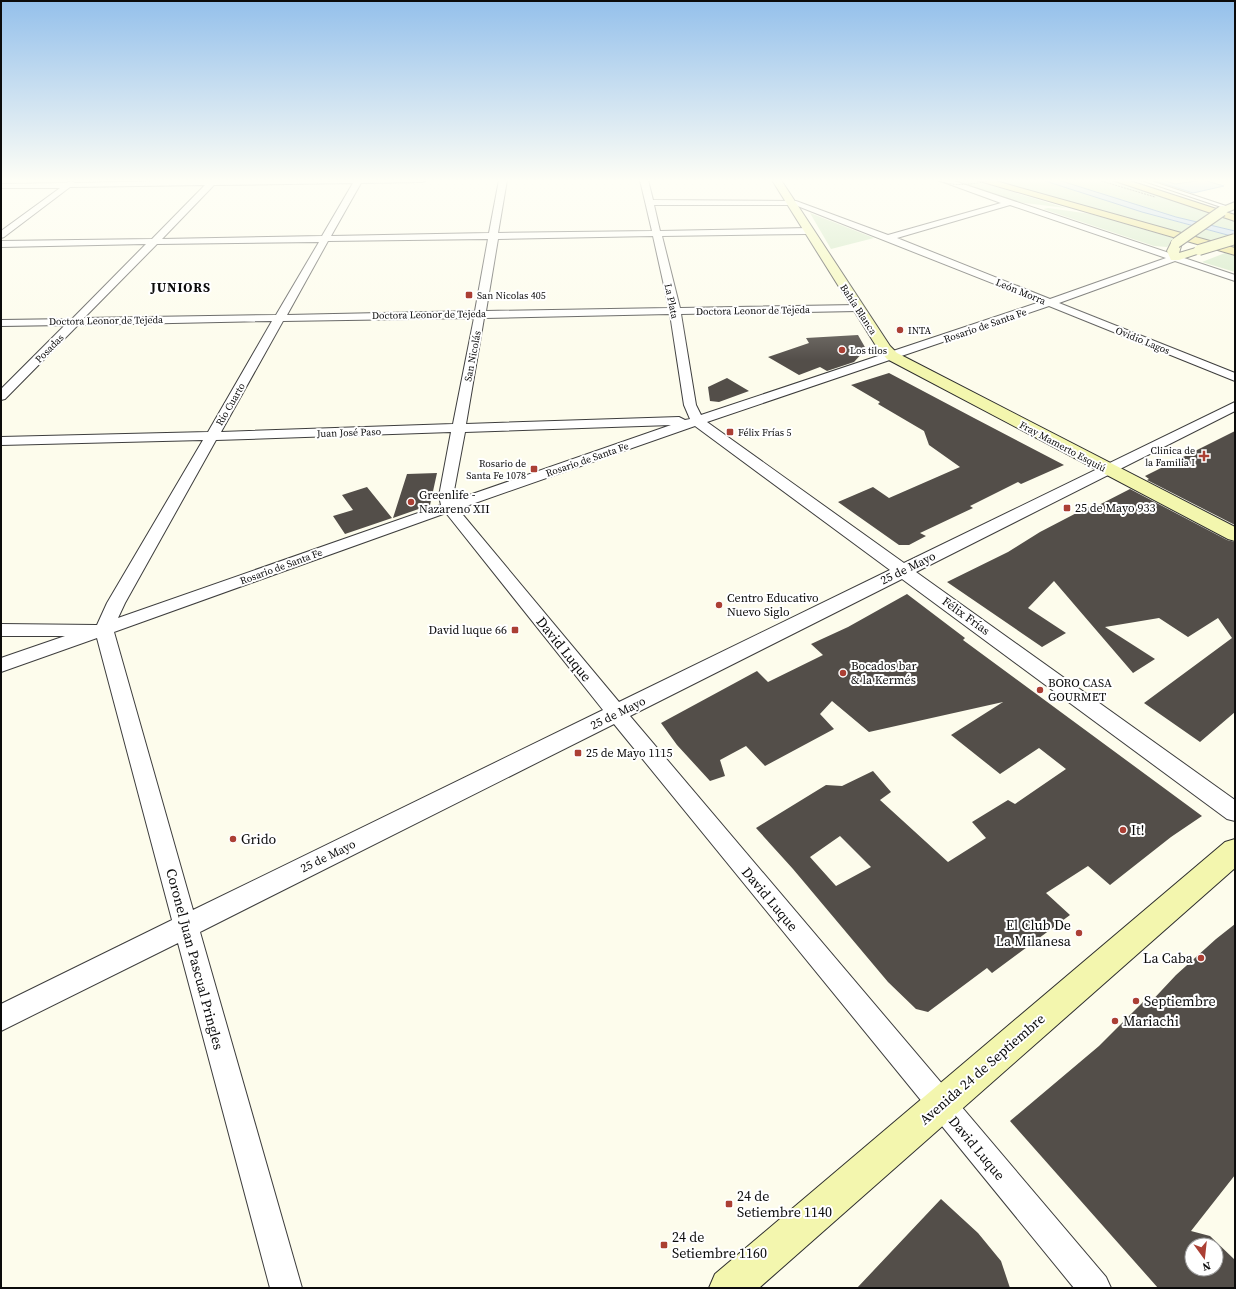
<svg xmlns="http://www.w3.org/2000/svg" width="1236" height="1289" viewBox="0 0 1236 1289" font-family="'Source Serif 4',serif">
	<style>
		.green { fill: #c9e3ba }
		.water { fill: #b6d1ef; stroke: #467cbd }
		.building { fill: #534e49; fill-rule: evenodd }
		.lines { fill: none; stroke-linecap: round; stroke-linejoin: round }
		.lane-casing { stroke: #3e3e3e; stroke-width: 2 }
		.street-casing { stroke: #3e3e3e; stroke-width: 2 }
		.secondary-casing { stroke: #2d2d2d; stroke-width: 2 }
		.primary-casing { stroke: #1c1c1c; stroke-width: 2 }
		.lane { fill: #fff; fill-rule: evenodd }
		.street { fill: #fff; fill-rule: evenodd }
		.secondary { fill: #f3f6ae; fill-rule: evenodd }
		.primary { fill: #e9dd70; fill-rule: evenodd }
		.secondary-bridge-casing { stroke: #2d2d2d; stroke-width: 12; stroke-linecap: butt }
		.path-bridge { stroke: #2d2d2d; stroke-width: 1; stroke-dasharray: 2 1; stroke-linecap: butt }
		.secondary-bridge { stroke: #f3f6ae; stroke-width: 10 }
		.poi-dot { fill: #ab3f34; stroke: #fff; stroke-width: 1.5 }
		.labels { text-anchor: middle; stroke-width: 4; stroke-linejoin: round; paint-order: stroke }
		.far-street-label { font-size: 10px; fill: #0b0b0b; stroke: #fff }
		.far-poi-label { font-size: 10px; fill: #0b0b0b; stroke: #fff; text-anchor: start }
		.poi-label { font-size: 12px; fill: #0b0b0b; stroke: #fff; text-anchor: start }
		.street-label { font-size: 12px; fill: #0b0b0b; stroke: #fff }
		.far-district-label { font-size: 13px; font-weight: bold; letter-spacing: 1px; fill: #0b0b0b; stroke: #fff }
		.near-street-label { font-size: 14px; fill: #0b0b0b; stroke: #fff }
		.near-poi-label { font-size: 14px; fill: #0b0b0b; stroke: #fff; text-anchor: start }
	</style>
	<rect width="100%" height="100%" fill="#fdfcec"/>
	<path class="green" d="M 950,180 L 973,180 L 1066,208 L 1015,202 Z
		M 980,180 L 1042,180 L 1178,222 L 1235,237 L 1235,252 Z
		M 1058,180 L 1116,180 L 1235,218 L 1235,231 L 1176,217 Z
		M 1048,208 L 1091,214 L 1177,239 L 1167,247 L 1154,246 L 1043,209 Z
		M 810,213 L 874,238 L 831,249 Z
		M 1225,253 L 1235,256 L 1235,272 L 1202,262 Z"/>
	<path class="water" d="M 1042,180 L 1058,180 L 1176,217 L 1235,231 L 1235,237 L 1142,212 Z
		M 1153,180 L 1163,180 L 1175,184 L 1203,180 L 1224,186 L 1193,193 Z"/>
	<path class="building" d="M 858,335 L 866,349 L 854,362 L 827,371 L 820,367 L 799,375 L 768,357 L 809,343 L 806,338 Z
		M 889,373 L 974,418 L 1064,465 L 1021,484 L 1018,482 L 970,506 L 973,508 L 920,533 L 926,536 L 909,545 L 899,545 L 838,502 L 873,487 L 889,498 L 960,467 L 929,445 L 924,431 L 878,404 L 880,402 L 851,385 Z
		M 727,378 L 749,391 L 719,402 L 710,401 L 708,387 Z
		M 1235,431 L 1235,525 L 1147,480 L 1149,479 L 1145,476 Z
		M 437,473 L 430,505 L 393,518 L 407,474 Z
		M 367,487 L 392,518 L 345,534 L 333,516 L 353,510 L 342,495 Z
		M 1130,489 L 1227,540 L 1235,542 L 1235,712 L 1200,742 L 1144,703 L 1232,638 L 1218,618 L 1188,637 L 1159,618 L 1105,627 L 1155,659 L 1133,673 L 1054,581 L 1028,608 L 1066,633 L 1042,647 L 947,582 L 1008,552 L 1040,532 L 1088,507 L 1091,509 Z
		M 907,594 L 965,638 L 963,640 L 1202,816 L 1171,837 L 1110,885 L 1088,866 L 1046,893 L 1070,915 L 992,973 L 987,968 L 928,1012 L 916,1009 L 888,982 L 793,869 L 756,828 L 826,785 L 842,786 L 873,771 L 891,792 L 880,800 L 948,862 L 986,838 L 972,822 L 1008,800 L 1015,804 L 1066,769 L 1039,748 L 1000,774 L 951,735 L 1003,702 L 869,732 L 832,701 L 820,714 L 834,729 L 765,766 L 746,746 L 720,760 L 725,776 L 710,781 L 677,745 L 661,723 L 757,671 L 768,682 L 823,655 L 811,644 L 848,627 ZM 840,836 L 871,867 L 836,886 L 810,857 Z
		M 1235,924 L 1235,1175 L 1191,1231 L 1210,1236 L 1235,1260 L 1235,1288 L 1158,1288 L 1010,1121 L 1099,1046 L 1143,1002 L 1147,1006 L 1176,975 L 1216,939 ZM 1192,1245 L 1216,1245 L 1216,1269 L 1192,1269 Z
		M 941,1199 L 978,1233 L 1001,1261 L 1010,1288 L 857,1288 Z"/>
	<g class="lines">
		<defs>
			<path id="lane" d="M 1148,180 L 1229,207 L 1230,208 L 1227,209 L 1141,180 Z"/>
			<path id="street" d="M 210,180 L 426,180 L 422,182 L 361,183 L 331,236 L 489,233 L 499,180 L 507,180 L 498,233 L 652,231 L 640,180 L 648,180 L 653,200 L 796,201 L 888,235 L 1001,203 L 938,180 L 951,180 L 1235,275 L 1235,281 L 1175,261 L 1059,303 L 1235,373 L 1235,381 L 1049,306 L 707,422 L 904,563 L 1235,402 L 1235,411 L 916,572 L 1235,800 L 1235,821 L 1227,819 L 902,579 L 630,716 L 1106,1277 L 1111,1288 L 1074,1288 L 614,724 L 200,932 L 302,1288 L 270,1288 L 178,943 L 1,1031 L 1,1004 L 172,920 L 97,638 L 1,672 L 1,658 L 65,636 L 1,636 L 1,624 L 97,625 L 107,603 L 203,440 L 1,445 L 1,437 L 208,432 L 272,321 L 78,325 L 5,399 L 1,400 L 1,389 L 65,325 L 1,326 L 1,320 L 72,319 L 146,244 L 1,247 L 1,241 L 152,239 L 205,185 L 70,187 L 4,237 L 1,238 L 1,231 L 60,188 L 1,188 L 1,184 L 66,183 L 71,181 L 75,183 ZM 353,183 L 322,236 L 162,239 L 214,185 ZM 654,205 L 795,205 L 1040,302 L 701,415 L 696,405 L 681,314 L 858,311 L 863,308 L 858,305 L 680,308 L 662,236 L 807,234 L 811,231 L 807,228 L 660,231 ZM 1010,205 L 1166,258 L 1050,299 L 897,238 ZM 653,236 L 669,308 L 486,311 L 498,239 ZM 488,239 L 475,311 L 287,315 L 328,241 ZM 319,242 L 276,315 L 84,318 L 157,244 ZM 670,314 L 684,405 L 690,419 L 685,420 L 679,417 L 466,424 L 484,318 ZM 474,318 L 453,424 L 221,432 L 283,321 ZM 671,425 L 455,500 L 453,496 L 465,432 ZM 695,426 L 890,570 L 619,702 L 458,509 ZM 451,432 L 439,496 L 441,505 L 118,618 L 125,603 L 216,440 ZM 446,513 L 603,710 L 193,910 L 114,632 Z"/>
			<path id="secondary" d="M 772,180 L 781,180 L 890,346 L 897,353 L 1235,527 L 1235,541 L 1228,539 L 887,359 L 878,349 Z
				M 1235,202 L 1235,209 L 1222,214 L 1217,211 L 1218,209 Z
				M 1176,240 L 1182,243 L 1179,253 L 1199,247 L 1203,248 L 1205,250 L 1203,252 L 1179,260 L 1171,260 L 1167,251 L 1172,241 Z
				M 1235,839 L 1235,868 L 759,1288 L 709,1288 L 715,1274 L 1225,842 Z"/>
			<path id="primary" d="M 976,180 L 992,180 L 1235,248 L 1235,255 Z
				M 1112,180 L 1127,180 L 1235,215 L 1235,221 Z"/>
		</defs>
		<use href="#lane" class="lane-casing"/>
		<use href="#street" class="street-casing"/>
		<use href="#secondary" class="secondary-casing"/>
		<use href="#primary" class="primary-casing"/>
		<use href="#lane" class="lane"/>
		<use href="#street" class="street"/>
		<use href="#secondary" class="secondary"/>
		<use href="#primary" class="primary"/>
		<defs>
			<path id="secondary-bridge" d="M 1176,243 L 1222,211
				M 1199,250 L 1235,239"/>
		</defs>
		<use href="#secondary-bridge" class="secondary-bridge-casing"/>
		<path class="path-bridge" d="M 935,180 C 955,187 971,185 991,180
			M 1098,180 L 1155,197"/>
		<use href="#secondary-bridge" class="secondary-bridge"/>
	</g>
	<linearGradient id="sky" x2="0" y2="1"><stop stop-color="#94c0eb"/><stop offset="0.5" stop-color="#fefef6"/><stop offset="1" stop-color="#fefef6" stop-opacity="0"/></linearGradient>
	<rect width="1236" height="361" fill="url(#sky)"/>
	<g class="poi-dot">
		<rect x="465" y="291" width="8" height="8" rx="2"/>
		<circle cx="900" cy="330" r="4"/>
		<circle cx="842" cy="350" r="4"/>
		<rect x="726" y="428" width="8" height="8" rx="2"/>
		<path d="M1202 450h4v4h4v4h-4v4h-4v-4h-4v-4h4z"/>
		<rect x="530" y="465" width="8" height="8" rx="2"/>
		<circle cx="411" cy="502" r="4"/>
		<rect x="1063" y="504" width="8" height="8" rx="2"/>
		<circle cx="719" cy="605" r="4"/>
		<rect x="511" y="626" width="8" height="8" rx="2"/>
		<circle cx="843" cy="673" r="4"/>
		<circle cx="1040" cy="690" r="4"/>
		<rect x="574" y="749" width="8" height="8" rx="2"/>
		<circle cx="1123" cy="830" r="4"/>
		<circle cx="233" cy="839" r="4"/>
		<circle cx="1079" cy="933" r="4"/>
		<circle cx="1201" cy="958" r="4"/>
		<circle cx="1136" cy="1001" r="4"/>
		<circle cx="1115" cy="1021" r="4"/>
		<rect x="725" y="1200" width="8" height="8" rx="2"/>
		<rect x="660" y="1241" width="8" height="8" rx="2"/>
	</g>
	<g class="labels">
		<g class="far-street-label">
			<text transform="translate(1021 291) rotate(22)" y="4">León Morra</text>
			<text transform="translate(672 301) rotate(78)" y="4">La Plata</text>
			<text transform="translate(859 309) rotate(57)" y="4">Bahía Blanca</text>
			<text transform="translate(753 310) rotate(-1)" y="4">Doctora Leonor de Tejeda</text>
			<text transform="translate(429 314) rotate(-1)" y="4">Doctora Leonor de Tejeda</text>
			<text transform="translate(106 320) rotate(-1)" y="4">Doctora Leonor de Tejeda</text>
			<text transform="translate(985 325) rotate(-19)" y="4">Rosario de Santa Fe</text>
			<text transform="translate(1143 340) rotate(22)" y="4">Ovidio Lagos</text>
			<text transform="translate(49 348) rotate(-45)" y="4">Posadas</text>
			<text transform="translate(472 356) rotate(-79)" y="4">San Nicolás</text>
			<text transform="translate(230 404) rotate(-60)" y="4">Río Cuarto</text>
			<text transform="translate(349 432) rotate(-2)" y="4">Juan José Paso</text>
			<text transform="translate(1063 446) rotate(28)" y="4">Fray Mamerto Esquiú</text>
			<text transform="translate(587 459) rotate(-19)" y="4">Rosario de Santa Fe</text>
			<text transform="translate(281 566) rotate(-20)" y="4">Rosario de Santa Fe</text>
		</g>
		<g class="far-poi-label">
			<text x="477" y="299">San Nicolas 405</text>
			<text x="908" y="334">INTA</text>
			<text x="850" y="354">Los tilos</text>
			<text x="738" y="436">Félix Frías 5</text>
			<text x="1195" y="454" text-anchor="end">Clinica de<tspan x="1195" dy="12">la Familia I</tspan></text>
			<text x="526" y="467" text-anchor="end">Rosario de<tspan x="526" dy="12">Santa Fe 1078</tspan></text>
		</g>
		<g class="poi-label">
			<text x="419" y="499">Greenlife -<tspan x="419" dy="14">Nazareno XII</tspan></text>
			<text x="1075" y="512">25 de Mayo 933</text>
			<text x="727" y="602">Centro Educativo<tspan x="727" dy="14">Nuevo Siglo</tspan></text>
			<text x="507" y="634" text-anchor="end">David luque 66</text>
			<text x="851" y="670">Bocados bar<tspan x="851" dy="14">&amp; la Kermés</tspan></text>
			<text x="1048" y="687">BORO CASA<tspan x="1048" dy="14">GOURMET</tspan></text>
			<text x="586" y="757">25 de Mayo 1115</text>
		</g>
		<g class="street-label">
			<text transform="translate(908 568) rotate(-26)" y="4">25 de Mayo</text>
			<text transform="translate(966 616) rotate(36)" y="4">Félix Frías</text>
			<text transform="translate(618 713) rotate(-26)" y="4">25 de Mayo</text>
			<text transform="translate(328 856) rotate(-26)" y="4">25 de Mayo</text>
		</g>
		<g class="far-district-label">
			<text x="181" y="292">JUNIORS</text>
		</g>
		<g class="near-street-label">
			<text transform="translate(564 649) rotate(51)" y="5">David Luque</text>
			<text transform="translate(770 899) rotate(50)" y="5">David Luque</text>
			<text transform="translate(195 959) rotate(75)" y="5">Coronel Juan Pascual Pringles</text>
			<text transform="translate(982 1069) rotate(-41)" y="5">Avenida 24 de Septiembre</text>
			<text transform="translate(977 1148) rotate(50)" y="5">David Luque</text>
		</g>
		<g class="near-poi-label">
			<text x="1131" y="835">It!</text>
			<text x="241" y="844">Grido</text>
			<text x="1071" y="930" text-anchor="end">El Club De<tspan x="1071" dy="16">La Milanesa</tspan></text>
			<text x="1193" y="963" text-anchor="end">La Caba</text>
			<text x="1144" y="1006">Septiembre</text>
			<text x="1123" y="1026">Mariachi</text>
			<text x="737" y="1201">24 de<tspan x="737" dy="16">Setiembre 1140</tspan></text>
			<text x="672" y="1242">24 de<tspan x="672" dy="16">Setiembre 1160</tspan></text>
		</g>
	</g>
	<rect width="1236" height="1289" fill="none" stroke="#0b0b0b" stroke-width="4"/>
	<g transform="translate(1204 1257) rotate(165)"><circle r="19" fill="#ffffff" stroke="#9d9d9d"/>
	<path d="M0-3L7 15L0 10L-7 15Z" fill="#ab3f34"/>
	<text y="-6" font-size="11" font-weight="bold" text-anchor="middle" fill="#0b0b0b">N</text>
	</g>
</svg>
